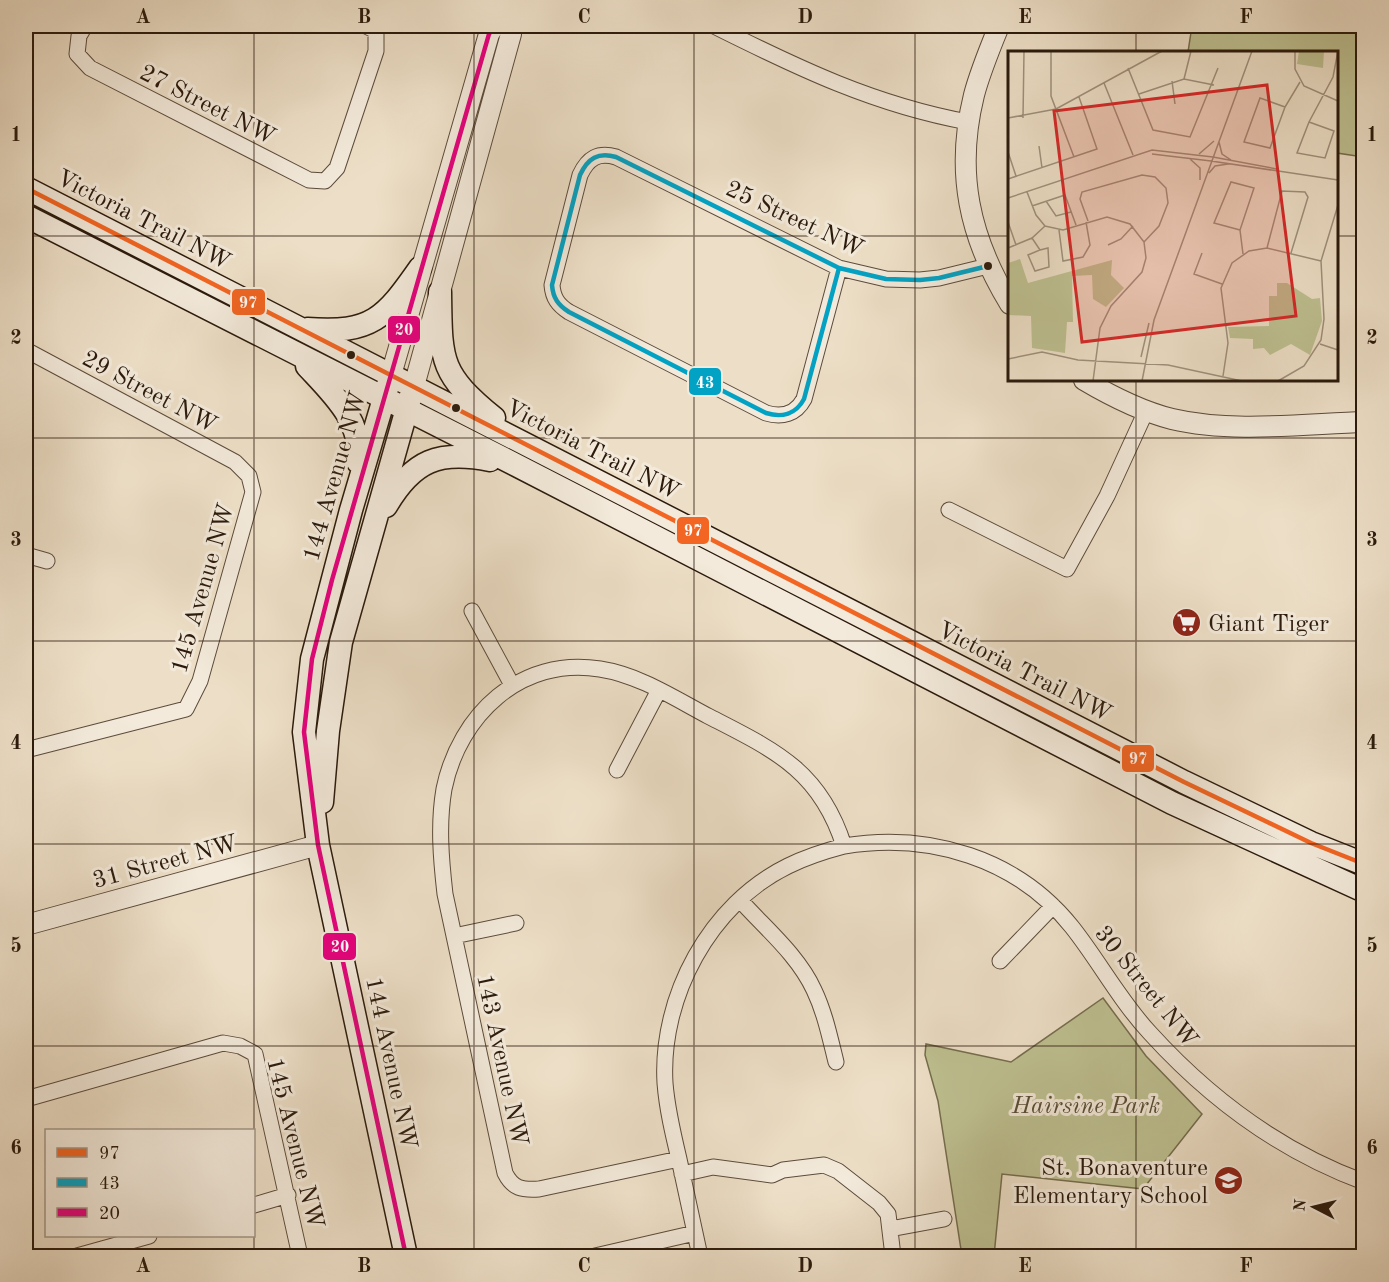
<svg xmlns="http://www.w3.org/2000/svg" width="1389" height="1282" viewBox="0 0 1389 1282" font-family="'Old Standard TT',serif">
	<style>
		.green { fill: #bec091; stroke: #746d4e; stroke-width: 1.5 }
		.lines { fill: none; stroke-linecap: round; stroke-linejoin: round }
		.minor-casing { stroke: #5c4b3b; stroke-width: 17 }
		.tertiary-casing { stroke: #5c4b3b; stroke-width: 22 }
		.secondary-casing { stroke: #2b1a0c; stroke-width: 25 }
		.minor { stroke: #f3eadb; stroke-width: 15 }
		.tertiary { stroke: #f3eadb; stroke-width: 20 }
		.secondary { stroke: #f3eadb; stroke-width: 22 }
		.bus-1-casing { stroke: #f3eadb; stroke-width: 9 }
		.bus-2-casing { stroke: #f3eadb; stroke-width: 9 }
		.bus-3-casing { stroke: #f3eadb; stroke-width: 9 }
		.bus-1 { stroke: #f26522; stroke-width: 4.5 }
		.bus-2 { stroke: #02a2c4; stroke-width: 4.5 }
		.bus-3 { stroke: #e5007d; stroke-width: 4.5 }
		.grid { fill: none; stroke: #2b1a0c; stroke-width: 1.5; stroke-opacity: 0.55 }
		.bus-dot { fill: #2b1a0c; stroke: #f3eadb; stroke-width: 2 }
		.labels { text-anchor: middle; stroke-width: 6; stroke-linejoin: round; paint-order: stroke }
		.street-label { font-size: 24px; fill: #2b1a0c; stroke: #f3eadb }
		.poi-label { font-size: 24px; fill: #2b1a0c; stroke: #f3eadb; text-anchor: start }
		.park-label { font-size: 24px; font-style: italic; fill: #574c34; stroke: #f3eadb }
		.inset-road { fill: none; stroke: #9f907c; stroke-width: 1.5 }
		.view { fill: #d62828; fill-opacity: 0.15; stroke: #d62828; stroke-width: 3 }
		.inset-edge { fill: none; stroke: #2b1a0c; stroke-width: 3 }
		.line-badge { stroke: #f3eadb; stroke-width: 2 }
		.badge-label { font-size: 16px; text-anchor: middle; font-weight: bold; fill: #fff }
		.neatline { fill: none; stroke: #2b1a0c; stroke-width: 2 }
		.grid-label { font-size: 20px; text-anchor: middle; font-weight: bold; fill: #2b1a0c }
	</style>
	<rect width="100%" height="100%" fill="#eddfc7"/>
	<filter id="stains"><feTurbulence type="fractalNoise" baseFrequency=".00333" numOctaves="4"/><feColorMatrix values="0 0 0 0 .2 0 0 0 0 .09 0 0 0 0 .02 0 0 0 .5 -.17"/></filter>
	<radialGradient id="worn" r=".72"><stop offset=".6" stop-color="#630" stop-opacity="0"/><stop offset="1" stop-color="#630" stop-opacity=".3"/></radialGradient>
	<path class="green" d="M 1192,26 L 1363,26 L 1363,157 L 1337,153 L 1336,52 L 1188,52 Z
		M 1103,998 L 1146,1056 L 1202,1114 L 1143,1189 L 1002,1174 L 994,1256 L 962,1256 L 938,1101 L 925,1055 L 926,1044 L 1011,1062 Z"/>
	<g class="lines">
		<defs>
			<path id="minor" d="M 85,26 L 79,36 L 77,54 L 90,68 L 309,180 L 325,181 L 337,168 L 376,51 L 376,31 L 366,26
				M 714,26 C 798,68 875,105 968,122
				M 839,268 L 804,399 C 796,414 782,418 766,413 L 569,312 C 558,305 553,298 552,285 L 580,175 C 588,158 598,152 616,157 L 839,268 L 886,279 L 920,280 L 939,278 L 988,266
				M 26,350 L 235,462 L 249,476 L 253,492 L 200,681 L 186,709 L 26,750
				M 949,510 L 1067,569 L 1107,496 L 1146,411
				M 26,555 L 47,561
				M 472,611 L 512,685
				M 617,770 L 659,690
				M 740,900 C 765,928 798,955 814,990 C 825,1013 830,1038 836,1062
				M 454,936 L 516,923
				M 1000,961 L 1053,906
				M 26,1099 L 223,1043 L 240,1046 L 255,1054 L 300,1256
				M 679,1159 L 539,1189 C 522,1190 513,1189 505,1173 L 445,894 C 441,859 438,824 444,789 C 459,715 521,656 600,669 C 639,675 674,698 708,716 C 774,750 820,770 844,846 C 929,832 1017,858 1072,927 C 1099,961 1120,1001 1150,1033 C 1210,1099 1280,1151 1364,1182
				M 682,1174 L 713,1167 L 772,1175 L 783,1170 L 824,1165 L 838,1171 L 879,1203 L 888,1214 L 893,1256
				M 254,1205 L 288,1195
				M 890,1229 L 944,1219
				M 77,1256 L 149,1236
				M 595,1256 L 695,1233
				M 700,1256 C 693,1224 686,1191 679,1159 C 673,1134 667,1109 665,1083 C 660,997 710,904 788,866 C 806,857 825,851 844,846"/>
			<path id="tertiary" d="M 999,26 C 990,48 980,72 974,95 C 955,172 969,237 1010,304
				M 391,375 L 489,34 L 494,26
				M 1084,380 C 1111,396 1140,411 1172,419 C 1231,433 1303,424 1364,422
				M 414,386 L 511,34 L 511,26
				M 26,925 L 318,845"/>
			<path id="secondary" d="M 26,188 L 1184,782 L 1311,843 L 1364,864
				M 26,216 L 518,466 L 1172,803 L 1364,891
				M 440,292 C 441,361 439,373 494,418
				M 307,329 C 372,334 385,318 420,268
				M 307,366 C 333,394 363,421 358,462
				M 388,385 L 351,510 L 312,659 L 304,732 L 318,845 L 406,1256
				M 386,506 C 413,460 439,450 490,460
				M 322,802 L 328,731 L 341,642 L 410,398"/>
		</defs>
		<use href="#minor" class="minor-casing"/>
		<use href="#tertiary" class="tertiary-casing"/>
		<use href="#secondary" class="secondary-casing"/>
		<use href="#minor" class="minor"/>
		<use href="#tertiary" class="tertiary"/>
		<use href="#secondary" class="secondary"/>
		<defs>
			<path id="bus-1" d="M 26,188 L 1184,782 L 1311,843 L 1364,864"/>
			<path id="bus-2" d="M 839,268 L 804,399 C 796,414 782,418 766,413 L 569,312 C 558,305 553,298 552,285 L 580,175 C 588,158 598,152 616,157 L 839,268 L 886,279 L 920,280 L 939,278 L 988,266"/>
			<path id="bus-3" d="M 406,1256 L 318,845 L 304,732 L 312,659 L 332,580 L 489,34 L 494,26"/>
		</defs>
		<use href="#bus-1" class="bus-1-casing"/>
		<use href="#bus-2" class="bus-2-casing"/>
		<use href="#bus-3" class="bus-3-casing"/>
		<use href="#bus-1" class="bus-1"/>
		<use href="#bus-2" class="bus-2"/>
		<use href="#bus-3" class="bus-3"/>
	</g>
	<path class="grid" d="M 254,26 L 254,1130M 474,26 L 474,1256M 694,26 L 694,1256M 915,26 L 915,1256M 1136,26 L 1136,52M 26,236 L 1010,236M 1336,236 L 1364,236M 1136,380 L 1136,1256M 26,438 L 1364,438M 26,641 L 1364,641M 26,844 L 1364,844M 26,1046 L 1364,1046M 254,1130 L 254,1236M 254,1236 L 254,1256"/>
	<defs>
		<symbol id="supermarket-disc" viewBox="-11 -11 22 22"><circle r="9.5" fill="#8f2418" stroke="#f3eadb"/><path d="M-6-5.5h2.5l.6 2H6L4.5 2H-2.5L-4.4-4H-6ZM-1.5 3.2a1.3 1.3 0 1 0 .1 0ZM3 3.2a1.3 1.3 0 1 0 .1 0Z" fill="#fff"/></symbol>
		<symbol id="school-disc" viewBox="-11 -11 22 22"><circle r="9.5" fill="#8f2418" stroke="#f3eadb"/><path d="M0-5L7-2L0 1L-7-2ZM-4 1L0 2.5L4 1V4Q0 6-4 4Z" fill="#fff"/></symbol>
	</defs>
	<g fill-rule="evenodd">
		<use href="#supermarket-disc" x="1170" y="606" width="33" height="33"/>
		<use href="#school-disc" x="1212" y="1164" width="33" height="33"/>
	</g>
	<g class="bus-dot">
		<circle cx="988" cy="266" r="5"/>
		<circle cx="351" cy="355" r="5"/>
		<circle cx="456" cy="408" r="5"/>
	</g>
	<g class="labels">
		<g class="street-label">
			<text transform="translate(208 104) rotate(27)" y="8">27 Street NW</text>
			<text transform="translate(795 218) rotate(25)" y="8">25 Street NW</text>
			<text transform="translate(144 219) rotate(27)" y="8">Victoria Trail NW</text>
			<text transform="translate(150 391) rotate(28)" y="8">29 Street NW</text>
			<text transform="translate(593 449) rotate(27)" y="8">Victoria Trail NW</text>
			<text transform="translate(334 476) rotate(-74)" y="8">144 Avenue NW</text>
			<text transform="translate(202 588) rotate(-74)" y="8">145 Avenue NW</text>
			<text transform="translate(1025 671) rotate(27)" y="8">Victoria Trail NW</text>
			<text transform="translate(165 861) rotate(-15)" y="8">31 Street NW</text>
			<text transform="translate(1147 986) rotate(51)" y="8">30 Street NW</text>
			<text transform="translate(503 1060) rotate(78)" y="8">143 Avenue NW</text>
			<text transform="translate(392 1063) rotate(78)" y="8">144 Avenue NW</text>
			<text transform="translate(296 1143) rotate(76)" y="8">145 Avenue NW</text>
		</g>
		<g class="poi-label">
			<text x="1208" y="631">Giant Tiger</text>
			<text x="1208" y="1175" text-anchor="end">St. Bonaventure<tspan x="1208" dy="28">Elementary School</tspan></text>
		</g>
		<g class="park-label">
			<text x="1086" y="1113">Hairsine Park</text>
		</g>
	</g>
	<g transform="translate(1008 51)">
		<rect width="330" height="330" fill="#eddfc7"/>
		<path d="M 291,0 L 316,0 L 315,17 L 289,13 ZM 12,208 L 20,232 L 104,209 L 103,224 L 116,237 L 98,256 L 85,248 L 84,224 L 64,225 L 65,271 L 59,271 L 57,302 L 24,297 L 23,265 L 0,264 L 0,212 ZM 269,232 L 279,232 L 304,248 L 312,247 L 314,270 L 302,304 L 283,293 L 262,304 L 256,297 L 245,298 L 245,288 L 222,287 L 220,276 L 261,275 L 261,245 L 269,245 Z" fill="#bec091"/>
		<path class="inset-road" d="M 43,0 L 43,45 L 66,106M 287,0 L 287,18 L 296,35 L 330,50M 120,17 L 145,79 L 182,86 L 210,17M 176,28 L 183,0M 164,30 L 167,53M 96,32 L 125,104M 131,43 L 176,28 L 206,34M 277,56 L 252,47 L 236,91 L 262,97 L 277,56 L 292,31M 0,67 L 48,58 L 154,0M 15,67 L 16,0M 301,71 L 326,80 L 317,107 L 289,102 L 301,71 L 325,26 L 330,0M 211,91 L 214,103 L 223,109M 31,95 L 34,117M 0,101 L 8,125M 144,103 L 203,110M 191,103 L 206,90M 205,106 L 269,118M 182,108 L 192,117 L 192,129M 203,110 L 330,129M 201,122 L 207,115 L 220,113M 0,128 L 89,98 L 71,46M 19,141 L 28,164 L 37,175M 0,147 L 144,99 L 205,106M 38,150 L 48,165 L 63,161M 24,155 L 57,144 L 68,174M 80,170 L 72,148 L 74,141 L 134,124 L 147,126 L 158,137 L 160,152 L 151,175 L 136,191 L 138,207 L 134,221 L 103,255 L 92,277 L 85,330M 0,171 L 8,194M 51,179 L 55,210 L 75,206 L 82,194 L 78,171M 232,179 L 206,172 L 223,131 L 246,137 L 232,179 L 235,203M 24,187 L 32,199 L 20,204 L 27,220 L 41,216 L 40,197 L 32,199M 100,194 L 113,188 L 125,175M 0,197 L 24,187 L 37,175 L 55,179 L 99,166 L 122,173 L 136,191M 259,197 L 274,140 L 297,141 L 300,146 L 283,202M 194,202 L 186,223 L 214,233M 312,293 L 330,299M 133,306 L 141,272M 0,308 L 34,301 L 70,309 L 160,314 L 234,330M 215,325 L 220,292 L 213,237 L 224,212 L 241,200 L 259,197 L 313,210M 134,330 L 146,269 L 244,0M 270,330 L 296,315 L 313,289 L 316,268 L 313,210 L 330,154"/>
		<path class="view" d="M 259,34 L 288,265 L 74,291 L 46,60 Z"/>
		<rect width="330" height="330" class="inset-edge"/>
	</g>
	<g class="line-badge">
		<rect x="231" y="288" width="35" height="28" rx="6" fill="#f26522"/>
		<rect x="387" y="315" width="34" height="29" rx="6" fill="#e5007d"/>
		<rect x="688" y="367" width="34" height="29" rx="6" fill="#02a2c4"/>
		<rect x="676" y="516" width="34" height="29" rx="6" fill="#f26522"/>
		<rect x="1121" y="744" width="34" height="29" rx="6" fill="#f26522"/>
		<rect x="322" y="932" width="35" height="29" rx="6" fill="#e5007d"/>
	</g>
	<g class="badge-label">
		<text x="248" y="308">97</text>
		<text x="404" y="335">20</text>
		<text x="705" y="388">43</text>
		<text x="693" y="536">97</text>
		<text x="1138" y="764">97</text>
		<text x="340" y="952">20</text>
	</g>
	<rect width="1389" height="1282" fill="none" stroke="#eddfc7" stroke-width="66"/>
	<rect x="45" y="1129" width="210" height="108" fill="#f3eadb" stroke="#a39788" stroke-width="1.5"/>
	<rect x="57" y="1148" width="30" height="9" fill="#f26522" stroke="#a39788" stroke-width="1.5"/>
	<text x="99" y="1159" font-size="18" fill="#2b1a0c">97</text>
	<rect x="57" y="1178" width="30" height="9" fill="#02a2c4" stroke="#a39788" stroke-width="1.5"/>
	<text x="99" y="1189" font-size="18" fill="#2b1a0c">43</text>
	<rect x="57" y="1208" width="30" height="9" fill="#e5007d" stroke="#a39788" stroke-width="1.5"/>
	<text x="99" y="1219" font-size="18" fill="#2b1a0c">20</text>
	<g transform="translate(1314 1207) rotate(277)" stroke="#f3eadb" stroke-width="4.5" paint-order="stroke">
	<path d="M0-4.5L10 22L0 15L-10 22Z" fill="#2b1a0c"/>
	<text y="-9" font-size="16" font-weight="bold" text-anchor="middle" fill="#2b1a0c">N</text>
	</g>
	<rect x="33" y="33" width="1323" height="1216" class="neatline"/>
	<g class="grid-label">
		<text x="143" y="23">A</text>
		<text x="364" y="23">B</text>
		<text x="584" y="23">C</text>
		<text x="805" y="23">D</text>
		<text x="1025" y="23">E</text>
		<text x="1246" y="23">F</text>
		<text x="16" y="141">1</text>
		<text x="1372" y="141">1</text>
		<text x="16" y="344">2</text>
		<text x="1372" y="344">2</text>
		<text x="16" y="546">3</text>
		<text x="1372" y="546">3</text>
		<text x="16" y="749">4</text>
		<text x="1372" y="749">4</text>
		<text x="16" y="952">5</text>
		<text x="1372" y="952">5</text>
		<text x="16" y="1154">6</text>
		<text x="1372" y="1154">6</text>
		<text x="143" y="1272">A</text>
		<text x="364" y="1272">B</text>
		<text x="584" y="1272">C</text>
		<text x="805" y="1272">D</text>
		<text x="1025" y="1272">E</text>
		<text x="1246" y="1272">F</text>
	</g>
	<rect width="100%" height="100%" filter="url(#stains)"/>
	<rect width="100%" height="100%" fill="url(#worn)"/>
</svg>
